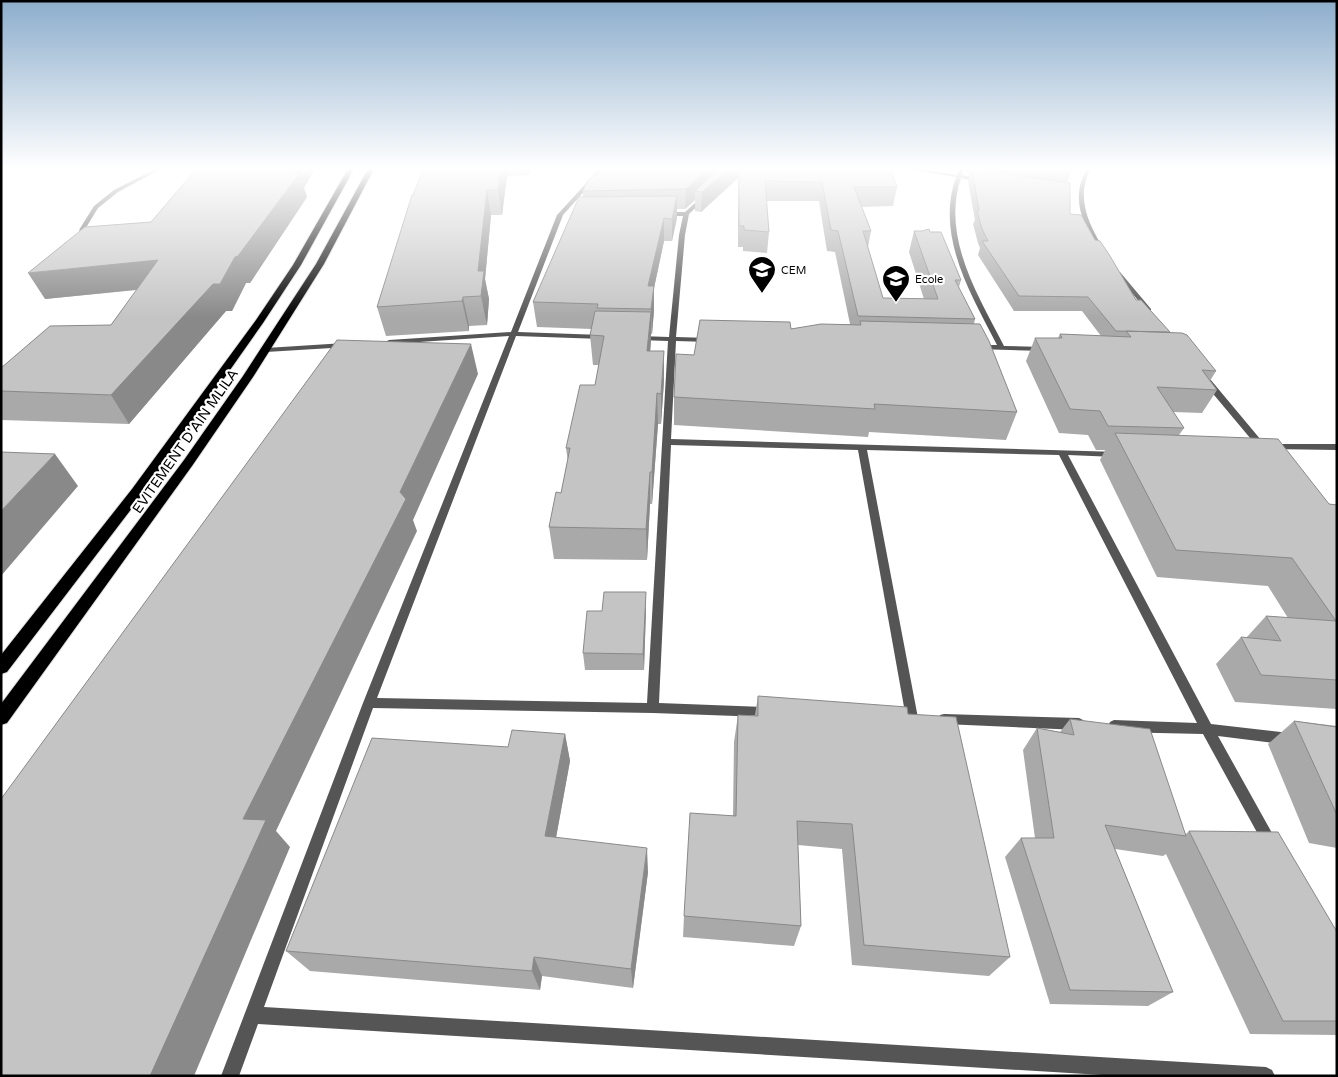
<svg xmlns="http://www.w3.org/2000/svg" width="1338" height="1077" viewBox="0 0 1338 1077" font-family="'Varela Round',sans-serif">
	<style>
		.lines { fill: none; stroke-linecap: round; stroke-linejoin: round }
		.trunk-casing { stroke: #dbdbdb; stroke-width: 2 }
		.service { fill: #555; fill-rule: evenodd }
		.minor { fill: #555; fill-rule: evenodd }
		.trunk { fill: #000; fill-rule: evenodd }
		.wall { fill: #a9a9a9 }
		.shaded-wall { fill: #898989 }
		.building { fill: #c4c4c4; stroke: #898989 }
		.labels { text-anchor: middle; stroke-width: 4.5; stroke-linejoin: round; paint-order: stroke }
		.far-poi-label { font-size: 11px; fill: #000; stroke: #fff; text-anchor: start }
		.street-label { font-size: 14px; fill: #000; stroke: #fff }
	</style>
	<rect width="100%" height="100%" fill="#fff"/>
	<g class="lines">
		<defs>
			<path id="trunk" d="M 349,167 L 355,167 L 301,265 L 263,323 L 142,495 L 7,672 L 1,674 L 1,655 L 132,489 L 256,320 L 293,265 Z
				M 369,167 L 375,167 L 324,264 L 253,377 L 192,466 L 7,723 L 1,725 L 1,704 L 184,460 L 243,376 L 316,264 Z"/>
		</defs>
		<use href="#trunk" class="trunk-casing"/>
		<path class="service" d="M 159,167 L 165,167 L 118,192 L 98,208 L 84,231 L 80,231 L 79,230 L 94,206 L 114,190 Z"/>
		<path class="minor" d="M 601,167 L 606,167 L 563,215 L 518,332 L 602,335 L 606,337 L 602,339 L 516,336 L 377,698 L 647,703 L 668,341 L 639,340 L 635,338 L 639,336 L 669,337 L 679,235 L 683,216 L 665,216 L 662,214 L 665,212 L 685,212 L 704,195 L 707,197 L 706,198 L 689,214 L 685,235 L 676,337 L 709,338 L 713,340 L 709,342 L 676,341 L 671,439 L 1119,452 L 1120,454 L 1119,456 L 1116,457 L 1068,455 L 1211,724 L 1289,733 L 1294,735 L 1295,739 L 1294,743 L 1289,745 L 1218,736 L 1277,842 L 1275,847 L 1270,849 L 1265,847 L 1203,734 L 1114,732 L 1110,730 L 1108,726 L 1110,722 L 1114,720 L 1197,723 L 1059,455 L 867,450 L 918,718 L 916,722 L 912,723 L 908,722 L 906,718 L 858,450 L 671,445 L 659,703 L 767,707 L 771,708 L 773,712 L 771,716 L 767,717 L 653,713 L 373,708 L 264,1007 L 1266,1067 L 1272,1070 L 1275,1076 L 1119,1076 L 258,1024 L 239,1076 L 221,1076 L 363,703 L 509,336 L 389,344 L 385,342 L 389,340 L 511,332 L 557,215 Z
			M 895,167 L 906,167 L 957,175 L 960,167 L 964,167 L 962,175 L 985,179 L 983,182 L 961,178 C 941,237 978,295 1004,346 L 1044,347 L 1048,349 L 1047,351 L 976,349 L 976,345 L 997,345 C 971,294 935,236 956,177 Z
			M 1088,167 L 1092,167 C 1074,197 1089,224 1105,252 L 1102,254 L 1099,252 C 1083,224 1069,197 1088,167 Z
			M 1116,272 L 1120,272 L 1151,309 L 1151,311 L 1147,311 L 1116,274 Z
			M 345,343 L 349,345 L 348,347 L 266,352 L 262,350 L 266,348 Z
			M 1204,379 L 1210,379 L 1266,446 L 1270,444 L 1337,444 L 1337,450 L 1268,449 L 1264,452 L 1261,451 L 1204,383 Z
			M 944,714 L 1079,718 L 1083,720 L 1085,724 L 1083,728 L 1079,730 L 944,724 L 940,723 L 938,719 L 940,715 Z"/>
		<use href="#trunk" class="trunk"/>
	</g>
	<path class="wall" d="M 424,167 L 530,167 L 530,175 L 507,176 L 502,215 L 491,215 L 485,279 L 489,299 L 487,325 L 469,326 L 469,331 L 386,336 L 377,307 L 413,195 Z
		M 608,167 L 890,167 L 897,187 L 893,206 L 862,207 L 871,231 L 868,247 L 883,298 L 924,299 L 909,252 L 914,231 L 961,280 L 959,287 L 975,319 L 974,324 L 1017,412 L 1006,440 L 869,432 L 868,437 L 674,425 L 674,397 L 694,355 L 791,329 L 850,324 L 835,252 L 827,251 L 819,201 L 766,201 L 769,232 L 767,253 L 743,251 L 743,247 L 738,247 L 738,178 L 701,212 L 695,211 L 695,200 L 685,209 L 677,209 L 677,218 L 672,241 L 664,241 L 654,288 L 654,310 L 652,334 L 651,334 L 650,351 L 664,381 L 661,424 L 658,424 L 652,504 L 650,504 L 647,560 L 554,559 L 549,527 L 561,493 L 568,462 L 566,448 L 595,385 L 599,365 L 593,365 L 590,335 L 592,329 L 537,327 L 533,302 L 583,197 L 583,191 Z
		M 922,167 L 958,167 L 957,171 L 937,167 L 934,169 Z
		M 965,167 L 1073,167 L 1067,183 L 1070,214 L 1095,240 L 1136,300 L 1170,332 L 1216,371 L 1210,381 L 1217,390 L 1202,413 L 1173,412 L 1184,428 L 1179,435 L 1329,504 L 1337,505 L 1337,709 L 1235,702 L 1216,664 L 1241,637 L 1246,638 L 1266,616 L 1288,618 L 1268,586 L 1157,577 L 1100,460 L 1105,450 L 1096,450 L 1088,435 L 1059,433 L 1026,361 L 1035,338 L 1058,338 L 1060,334 L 1101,336 L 1082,311 L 1014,311 L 978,255 L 980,248 L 978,243 L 973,224 L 975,220 L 968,181 L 970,173 L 965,172 Z
		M 304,188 L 307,197 L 250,283 L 246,283 L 232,311 L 226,311 L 129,424 L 1,420 L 1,368 L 111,325 L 137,290 L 45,299 L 151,222 Z
		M 646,609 L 644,670 L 585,670 L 583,653 L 602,611 Z
		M 758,696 L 908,714 L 1010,957 L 989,976 L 852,965 L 842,849 L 798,845 L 801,926 L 794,946 L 683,937 L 684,916 L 733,816 L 734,742 L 738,715 L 755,715 Z
		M 1070,719 L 1186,834 L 1189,831 L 1337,932 L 1337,1035 L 1250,1034 L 1166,854 L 1163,856 L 1115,849 L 1173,992 L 1148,1006 L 1050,1004 L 1005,857 L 1021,838 L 1035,838 L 1023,750 L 1037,728 L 1060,732 Z
		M 1294,721 L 1337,726 L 1337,848 L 1309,843 L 1268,744 Z
		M 565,734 L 570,761 L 556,837 L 648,872 L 633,988 L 542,976 L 540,990 L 310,971 L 286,951 L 508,747 Z"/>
	<path class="shaded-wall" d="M 295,167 L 316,167 L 304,188 L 307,197 L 250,283 L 246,283 L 232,311 L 226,311 L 129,424 L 111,395 L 235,257 Z
		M 501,167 L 506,167 L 507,176 L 502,215 L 498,190 Z
		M 710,167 L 739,167 L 738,178 L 701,212 L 702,192 L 695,191 L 695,200 L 685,209 L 686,189 Z
		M 487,190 L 491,215 L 485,279 L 489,299 L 487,325 L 481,296 L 478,271 Z
		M 677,196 L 677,218 L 672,241 L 672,219 Z
		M 664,218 L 664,241 L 654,288 L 654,310 L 652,334 L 651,309 L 653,291 L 649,310 L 648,286 Z
		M 158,260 L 172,286 L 45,299 L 28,273 Z
		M 463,297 L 469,326 L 469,331 L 462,301 Z
		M 651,312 L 651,341 L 648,381 L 647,351 Z
		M 471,344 L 478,374 L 413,520 L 417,531 L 276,831 L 290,847 L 194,1076 L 150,1076 L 243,819 Z
		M 664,351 L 664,381 L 661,424 L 661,394 Z
		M 657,393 L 658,424 L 652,504 L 652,472 Z
		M 55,454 L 78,486 L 1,576 L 1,511 Z
		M 650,472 L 650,504 L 647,560 L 646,529 Z
		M 646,592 L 646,609 L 644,670 L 643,654 Z
		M 565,734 L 570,761 L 552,860 L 545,836 Z
		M 647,848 L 648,872 L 633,988 L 631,969 Z
		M 534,957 L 542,976 L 540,990 L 532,971 Z"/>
	<path class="building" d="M 198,167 L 295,167 L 292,172 L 299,174 L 238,256 L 235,257 L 220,284 L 213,284 L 111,395 L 1,391 L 1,368 L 50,326 L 111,325 L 158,260 L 28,273 L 85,227 L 151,222 Z
		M 424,167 L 501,167 L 498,190 L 487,190 L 478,271 L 484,271 L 481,296 L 463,297 L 462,301 L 377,307 L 412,195 L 413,195 Z
		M 608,167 L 710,167 L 686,189 L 583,191 L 588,180 Z
		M 721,167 L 731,167 L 702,192 L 695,191 Z
		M 739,167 L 890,167 L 897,187 L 854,187 L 871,231 L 863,231 L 883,298 L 938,299 L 914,231 L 922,231 L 929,229 L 930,232 L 941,232 L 961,280 L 955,280 L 975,319 L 858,316 L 838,231 L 831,230 L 822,182 L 765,181 L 769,232 L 744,230 L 744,226 L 739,226 Z
		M 1062,167 L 1073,167 L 1073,169 Z
		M 972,169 L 1070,183 L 1070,214 L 1081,215 L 1095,240 L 1100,241 L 1110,256 L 1136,300 L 1141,300 L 1170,332 L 1116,331 L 1088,297 L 1019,296 L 982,241 L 988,241 L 982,229 L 977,211 L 979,211 Z
		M 677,196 L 672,219 L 664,218 L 648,286 L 654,286 L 651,309 L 597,308 L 598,304 L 533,302 L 579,197 Z
		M 595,311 L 651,312 L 647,351 L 664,351 L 661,394 L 657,393 L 652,472 L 650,472 L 646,529 L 549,527 L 556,492 L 561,493 L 570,448 L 566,448 L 580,385 L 595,385 L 604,336 L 590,335 Z
		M 700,320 L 790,322 L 791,329 L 821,324 L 861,325 L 860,321 L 980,324 L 989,341 L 1017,412 L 874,404 L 875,409 L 674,397 L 676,354 L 694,355 Z
		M 1126,331 L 1182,333 L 1187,335 L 1216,371 L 1202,370 L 1217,390 L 1157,387 L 1184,428 L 1108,426 L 1100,411 L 1070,409 L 1035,338 L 1062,338 L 1060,334 L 1131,337 Z
		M 337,340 L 471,344 L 400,492 L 406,499 L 243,819 L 266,820 L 150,1076 L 1,1076 L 1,799 Z
		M 1115,433 L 1278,439 L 1329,504 L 1337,505 L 1337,680 L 1261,675 L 1241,637 L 1281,641 L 1266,616 L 1336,621 L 1292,558 L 1176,550 Z
		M 1,452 L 55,454 L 1,511 Z
		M 604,592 L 646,592 L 643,654 L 583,653 L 587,611 L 602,611 Z
		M 758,696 L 907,707 L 908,714 L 956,717 L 1010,957 L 864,945 L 852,824 L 797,821 L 801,926 L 684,916 L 690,813 L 736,816 L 738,715 L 758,716 Z
		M 1070,719 L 1150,729 L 1186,836 L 1105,825 L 1173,992 L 1070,990 L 1021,838 L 1054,838 L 1037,728 L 1074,735 Z
		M 1294,721 L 1337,727 L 1337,815 Z
		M 512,730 L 565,734 L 545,836 L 647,848 L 631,969 L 534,957 L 532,971 L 286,951 L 372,738 L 508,747 Z
		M 1189,831 L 1278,832 L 1337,932 L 1337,1021 L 1283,1021 Z"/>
	<linearGradient id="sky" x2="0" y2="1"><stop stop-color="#8cadcc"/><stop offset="0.53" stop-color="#fff"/><stop offset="1" stop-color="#fff" stop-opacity="0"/></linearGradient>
	<rect width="1338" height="318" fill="url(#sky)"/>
	<defs>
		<symbol id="school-pin" viewBox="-11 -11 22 30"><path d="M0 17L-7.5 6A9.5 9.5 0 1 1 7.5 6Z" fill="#000" stroke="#fff"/><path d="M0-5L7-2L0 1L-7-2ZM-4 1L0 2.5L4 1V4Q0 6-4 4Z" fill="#fff"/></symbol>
	</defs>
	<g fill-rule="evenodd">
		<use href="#school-pin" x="746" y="254" width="32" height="43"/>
		<use href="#school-pin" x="880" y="263" width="32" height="43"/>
	</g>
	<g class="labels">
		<g class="far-poi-label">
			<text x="781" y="274">CEM</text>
			<text x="915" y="283">Ecole</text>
		</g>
		<g class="street-label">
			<text transform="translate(185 441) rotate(-55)" y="5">EVITEMENT D'AIN MLILA</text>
		</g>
	</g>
	<rect width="1338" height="1077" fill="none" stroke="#000000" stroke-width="5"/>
</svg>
